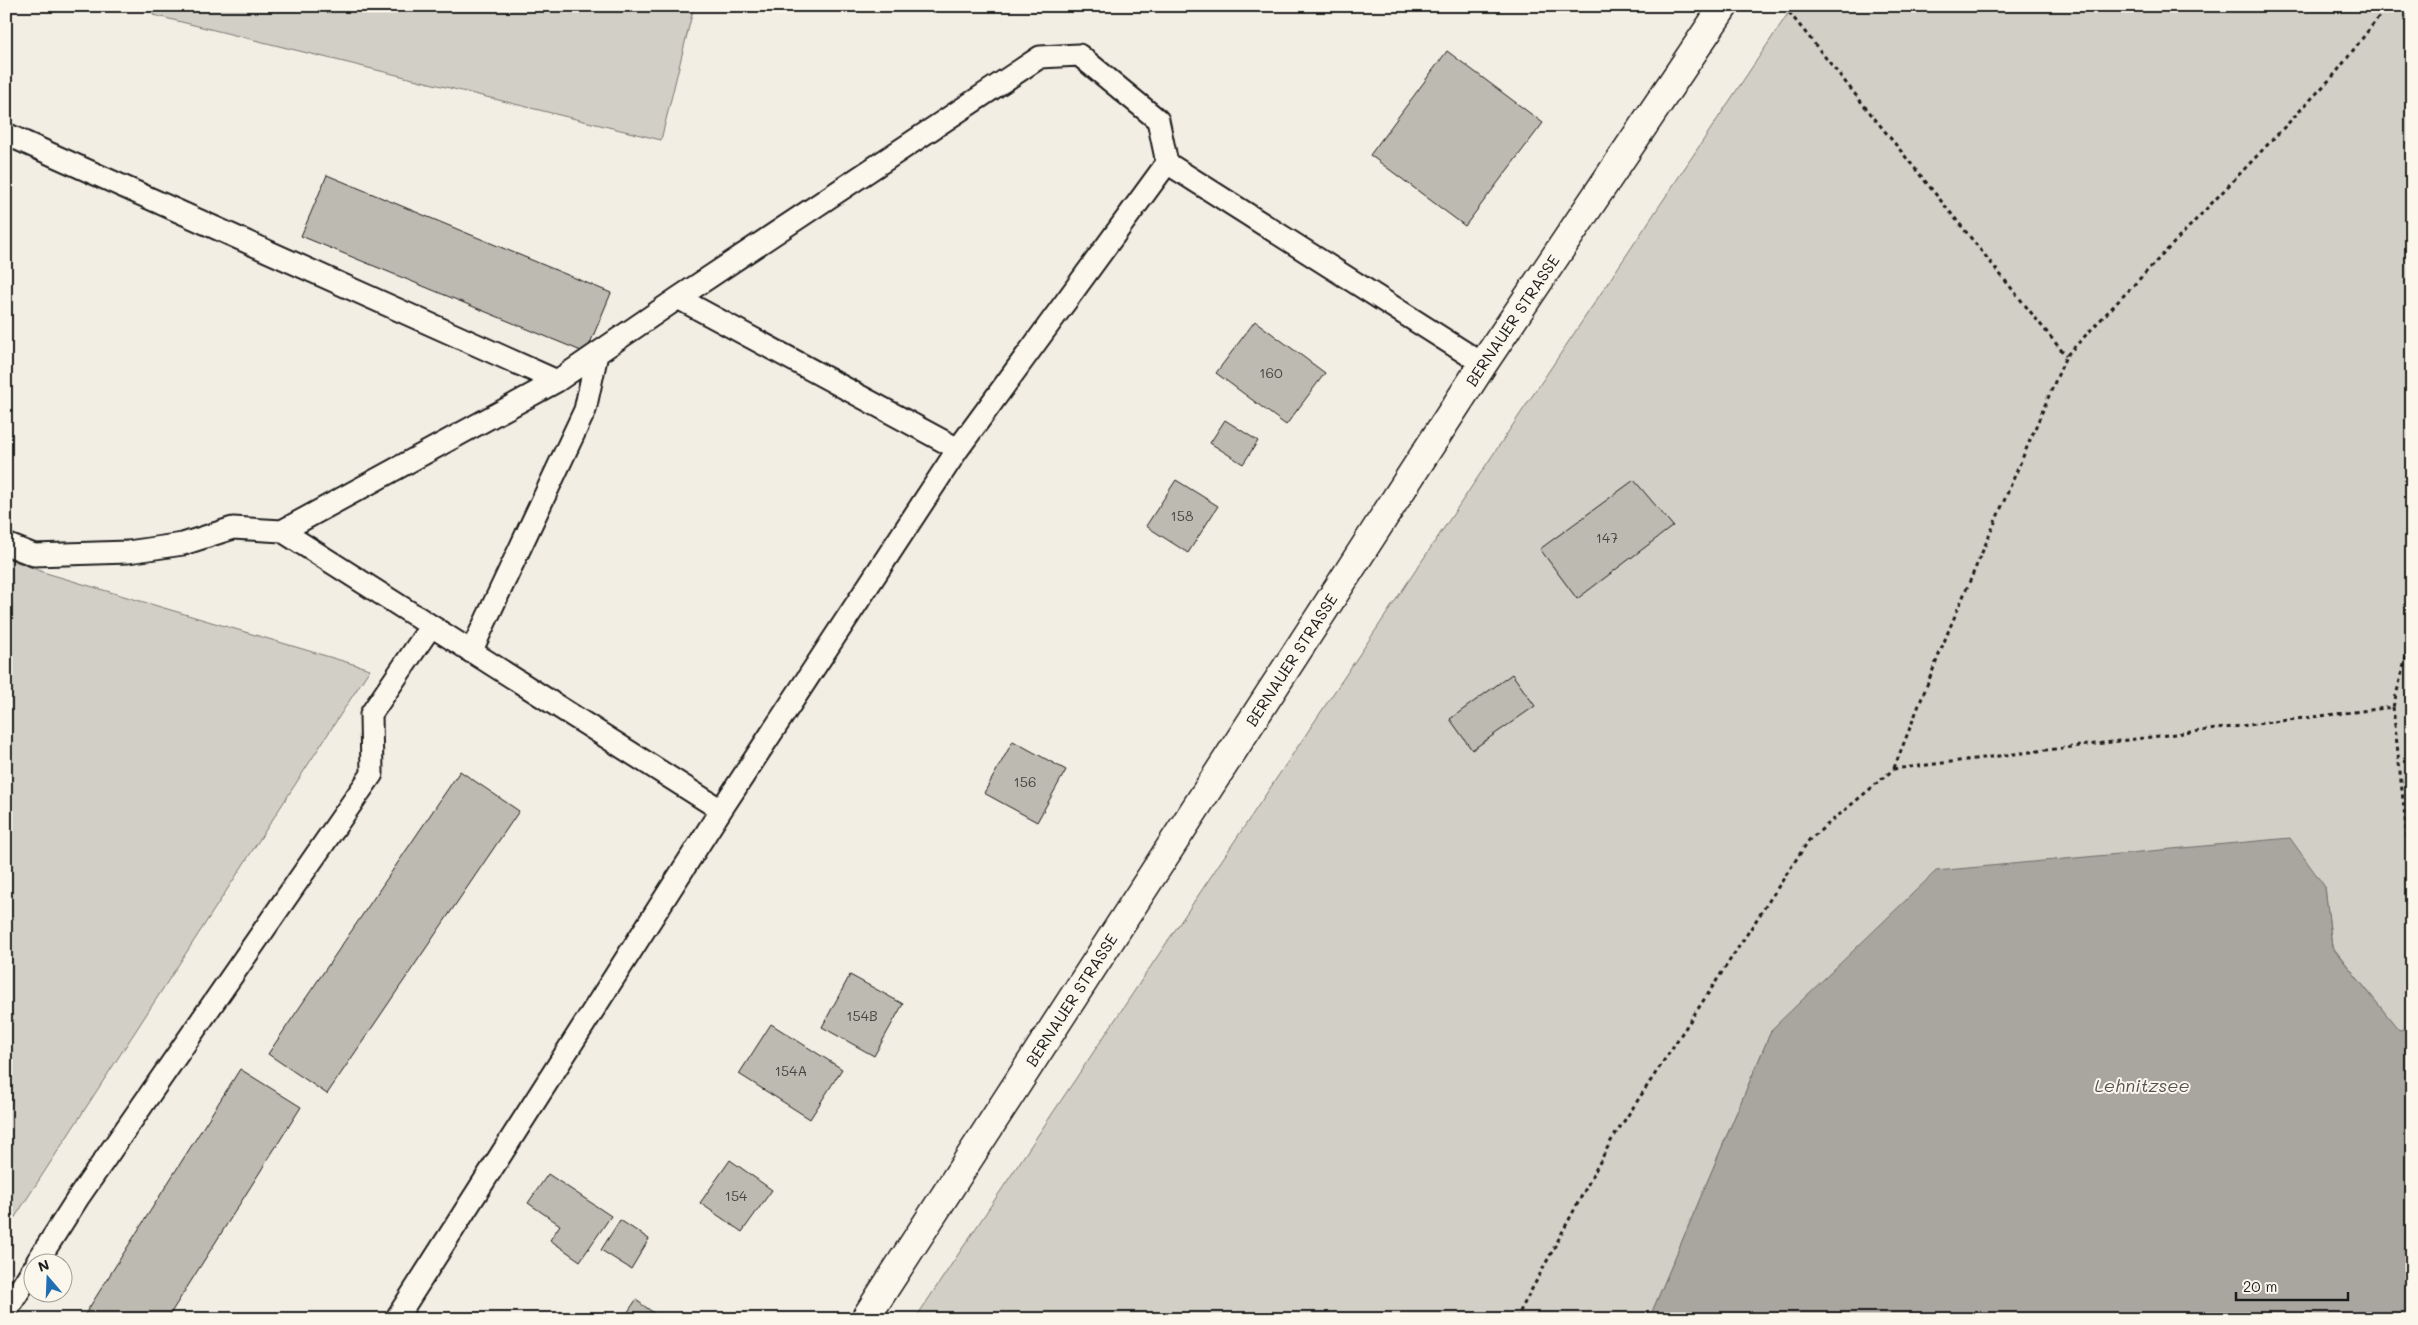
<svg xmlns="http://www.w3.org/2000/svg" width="2418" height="1325" viewBox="0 0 2418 1325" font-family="Mali,sans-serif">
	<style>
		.green { fill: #d2cfc6; stroke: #777671 }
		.water { fill: #a9a6a0; stroke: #716f6b }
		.building { fill: #bdbab1; stroke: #1c1c1c }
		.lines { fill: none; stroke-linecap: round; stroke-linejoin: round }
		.service-casing { stroke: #1c1c1c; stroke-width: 25 }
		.primary-casing { stroke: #1c1c1c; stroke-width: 31 }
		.path { stroke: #1c1c1c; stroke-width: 3; stroke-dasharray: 4 4; stroke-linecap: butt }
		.service { stroke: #fbf7ec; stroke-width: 21 }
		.primary { stroke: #fbf7ec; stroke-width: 28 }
		.labels { text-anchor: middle; stroke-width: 4; stroke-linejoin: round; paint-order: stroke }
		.number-label { font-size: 14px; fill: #444441 }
		.street-label { font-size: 16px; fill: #1c1c1c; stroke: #fbf7ec }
		.water-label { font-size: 18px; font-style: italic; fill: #545351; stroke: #fbf7ec }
	</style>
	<rect width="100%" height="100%" fill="#f2eee4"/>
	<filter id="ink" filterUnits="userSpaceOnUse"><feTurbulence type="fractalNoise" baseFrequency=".02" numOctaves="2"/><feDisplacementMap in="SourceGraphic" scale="10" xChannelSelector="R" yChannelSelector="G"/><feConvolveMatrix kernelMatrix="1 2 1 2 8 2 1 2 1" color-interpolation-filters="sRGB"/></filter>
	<g filter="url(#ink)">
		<path class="green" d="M 155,6 L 694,6 L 661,140 L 153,15 Z
			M 1793,6 L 2412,6 L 2412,1028 L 2399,1031 L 2332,946 L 2325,887 L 1772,1029 L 1649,1319 L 915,1319 Z
			M 6,558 L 46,573 L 370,669 L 6,1231 Z"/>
		<path class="water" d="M 2290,838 L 2325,887 L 2332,947 L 2399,1030 L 2412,1028 L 2412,1319 L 1649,1319 L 1772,1029 L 1936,871 Z"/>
		<path class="building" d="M 1447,51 L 1543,123 L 1465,226 L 1370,155 Z
			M 327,175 L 611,293 L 586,353 L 301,236 Z
			M 1255,321 L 1325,373 L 1286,425 L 1216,373 Z
			M 1225,420 L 1258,441 L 1243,464 L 1210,443 Z
			M 1176,480 L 1218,506 L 1188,553 L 1146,526 Z
			M 1634,480 L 1673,526 L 1577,599 L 1540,549 Z
			M 1512,674 L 1535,706 L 1472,750 L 1450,719 Z
			M 1013,741 L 1066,770 L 1037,822 L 984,793 Z
			M 460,771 L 519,811 L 327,1094 L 268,1054 Z
			M 850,975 L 903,1004 L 874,1056 L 822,1027 Z
			M 771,1024 L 842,1069 L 810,1119 L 739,1074 Z
			M 240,1069 L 301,1107 L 167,1319 L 82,1319 Z
			M 730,1160 L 772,1190 L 742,1232 L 700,1203 Z
			M 548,1174 L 611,1216 L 580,1261 L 550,1240 L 560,1225 L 528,1203 Z
			M 620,1220 L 649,1239 L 631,1269 L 601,1250 Z
			M 636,1300 L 662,1319 L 623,1319 Z"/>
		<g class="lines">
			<defs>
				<path id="service" d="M 6,134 L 557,381
					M 678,298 L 958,449
					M 282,531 L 557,381 L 678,298 L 1040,57 L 1079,55 L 1158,120 L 1167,163 L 1483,364
					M 6,544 L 34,555 L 128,552 L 183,544 L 233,528 L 282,531 L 721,810
					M 471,652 L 585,410 L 597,354
					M 37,1262 L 78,1198 L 372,774 L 371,714 L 431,626
					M 6,1312 L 32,1270
					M 396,1319 L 721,810 L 958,449 L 1167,163"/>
				<g id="primary">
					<path id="s1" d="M 865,1319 L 1483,364 L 1724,6"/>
				</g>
			</defs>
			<use href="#service" class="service-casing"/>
			<use href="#primary" class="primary-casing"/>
			<path class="path" d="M 1784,6 L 2066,356
				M 2393,707 L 2412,883
				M 1894,768 L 1948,632 L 2066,356 L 2335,74 L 2387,6
				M 1516,1319 L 1611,1141 L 1809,840 L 1894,769 L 2393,707 L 2412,634"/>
			<use href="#service" class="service"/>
			<use href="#primary" class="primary"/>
		</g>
	</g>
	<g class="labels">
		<g class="number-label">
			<text x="1271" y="378">160</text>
			<text x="1182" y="521">158</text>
			<text x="1607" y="543">147</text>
			<text x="1025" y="787">156</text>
			<text x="862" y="1021">154B</text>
			<text x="791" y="1076">154A</text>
			<text x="736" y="1201">154</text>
		</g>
		<g class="street-label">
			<text dy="6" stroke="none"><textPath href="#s1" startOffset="1190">BERNAUER STRASSE</textPath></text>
			<text dy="6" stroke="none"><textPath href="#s1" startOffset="785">BERNAUER STRASSE</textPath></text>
			<text dy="6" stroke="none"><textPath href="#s1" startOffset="380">BERNAUER STRASSE</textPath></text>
		</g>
		<g class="water-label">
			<text x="2142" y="1092">Lehnitzsee</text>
		</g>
	</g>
	<rect width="2418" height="1325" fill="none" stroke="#fbf7ec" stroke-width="25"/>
	<rect x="12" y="12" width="2393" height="1300" fill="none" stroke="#1c1c1c" stroke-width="2" filter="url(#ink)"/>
	<g transform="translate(48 1278) rotate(341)"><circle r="24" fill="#fbf7ec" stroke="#a29f99"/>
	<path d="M0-4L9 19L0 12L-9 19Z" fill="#1f6fb2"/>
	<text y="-8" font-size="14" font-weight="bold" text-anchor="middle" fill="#1c1c1c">N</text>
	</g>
	<path d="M2236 1292v8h112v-8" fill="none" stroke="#1c1c1c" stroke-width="2.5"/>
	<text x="2243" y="1292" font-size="15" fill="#1c1c1c" stroke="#fbf7ec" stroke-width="4" paint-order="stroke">20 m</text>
</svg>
